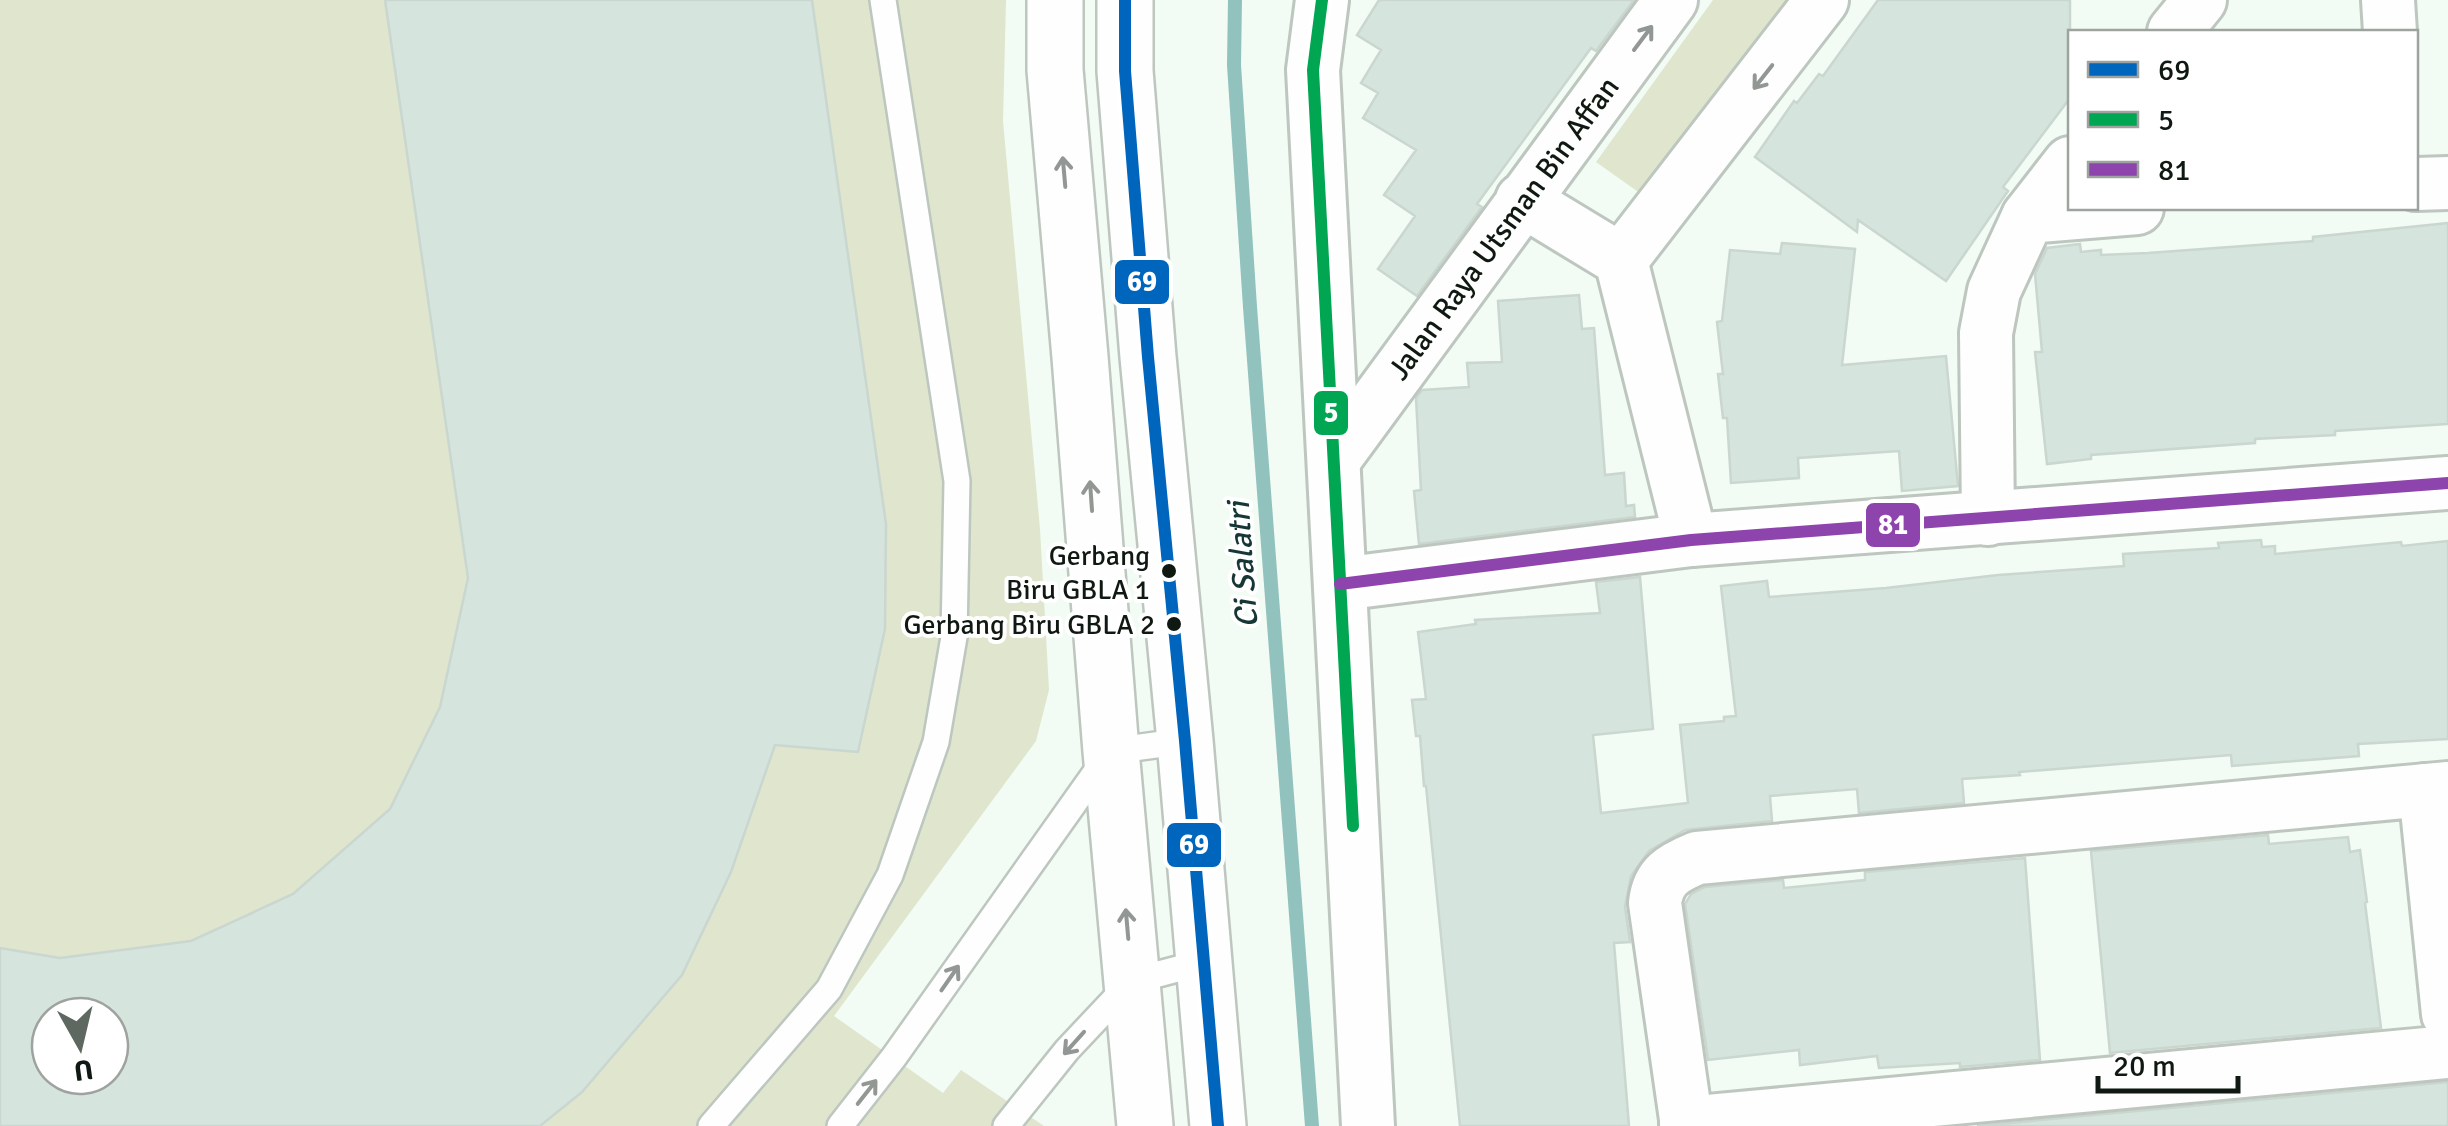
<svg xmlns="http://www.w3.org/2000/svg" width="2448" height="1126" viewBox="0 0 2448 1126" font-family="Signika,sans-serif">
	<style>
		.green { fill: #dfe6cd; fill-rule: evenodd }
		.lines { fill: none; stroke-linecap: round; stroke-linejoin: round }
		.stream { stroke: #91c2bd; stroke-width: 14 }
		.building { fill: #d5e4dd; stroke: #cad6d0; stroke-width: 2.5; fill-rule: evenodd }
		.lane-casing { stroke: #bdc6bf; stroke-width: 30 }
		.street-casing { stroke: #bdc6bf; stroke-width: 58 }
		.secondary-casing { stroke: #bdc6bf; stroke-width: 60 }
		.lane { stroke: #fdfefd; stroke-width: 25 }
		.street { stroke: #fdfefd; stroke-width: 52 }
		.secondary { stroke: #fdfefd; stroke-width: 55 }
		.bus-1-casing { stroke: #fff; stroke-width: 20 }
		.bus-2-casing { stroke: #fff; stroke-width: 20 }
		.bus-3-casing { stroke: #fff; stroke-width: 20 }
		.bus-1 { stroke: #0065bd; stroke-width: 12 }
		.bus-2 { stroke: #00a651; stroke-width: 12 }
		.bus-3 { stroke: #8e44ad; stroke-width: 12 }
		.oneway { stroke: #929793 }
		.bus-dot { fill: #0f1911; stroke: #fff; stroke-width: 4 }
		.labels { text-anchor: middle; stroke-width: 8; stroke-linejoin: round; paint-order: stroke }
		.bus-label { font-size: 28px; fill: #0f1911; stroke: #fff; text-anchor: end }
		.street-label { font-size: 30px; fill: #0f1911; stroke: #fff }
		.water-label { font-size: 32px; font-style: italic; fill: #163736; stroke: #fff }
		.line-badge { stroke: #fff; stroke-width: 4 }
		.badge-label { font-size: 28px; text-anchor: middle; font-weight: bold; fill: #fff }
	</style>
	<rect width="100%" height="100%" fill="#f2fbf4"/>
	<path class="green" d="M 0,0 L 1006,0 L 1003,121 L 1040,529 L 1049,690 L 1036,741 L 834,1016 L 943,1093 L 961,1070 L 1044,1126 L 0,1126 ZM 50,1016 L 110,1016 L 110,1076 L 50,1076 Z
		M 1713,0 L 1787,0 L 1644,196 L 1596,162 Z"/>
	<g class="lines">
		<path class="stream" d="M 1235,0 L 1234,65 L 1250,307 L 1312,1126"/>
	</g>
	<path class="building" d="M 385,0 L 812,0 L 886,524 L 885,629 L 858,752 L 775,745 L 731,872 L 682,975 L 582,1092 L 540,1126 L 0,1126 L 0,948 L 60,958 L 191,941 L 293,894 L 390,809 L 440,707 L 468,578 ZM 50,1016 L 110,1016 L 110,1076 L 50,1076 Z
		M 1379,0 L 1634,0 L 1596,51 L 1591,48 L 1477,204 L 1482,207 L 1417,296 L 1378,269 L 1415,216 L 1384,195 L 1416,150 L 1363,118 L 1378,93 L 1361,83 L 1381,50 L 1357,35 Z
		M 1878,0 L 2070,0 L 2070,98 L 2003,187 L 2008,191 L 1946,281 L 1858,220 L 1857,232 L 1755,157 L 1794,101 L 1797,103 L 1819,74 L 1823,76 Z
		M 2448,223 L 2448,424 L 2335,431 L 2335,435 L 2255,439 L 2255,443 L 2091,455 L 2091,459 L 2047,464 L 2035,352 L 2042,352 L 2035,274 L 2047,248 L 2080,244 L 2081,252 L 2101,250 L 2101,255 L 2148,253 L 2313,241 L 2313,237 Z
		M 1782,243 L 1855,249 L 1842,365 L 1946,356 L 1958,486 L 1902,491 L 1899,451 L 1798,458 L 1799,478 L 1731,483 L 1727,418 L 1723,418 L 1718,374 L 1723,374 L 1717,322 L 1722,321 L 1730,250 L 1780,254 Z
		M 1579,295 L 1582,329 L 1594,328 L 1605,475 L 1624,473 L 1626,506 L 1634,505 L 1635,517 L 1419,544 L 1414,491 L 1421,490 L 1416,398 L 1422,390 L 1469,387 L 1467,363 L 1502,362 L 1498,301 Z
		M 2261,540 L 2262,547 L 2275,546 L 2275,554 L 2401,542 L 2402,546 L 2448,541 L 2448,739 L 2358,744 L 2359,756 L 2232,766 L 2231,755 L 2019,772 L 2020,775 L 1962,779 L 1964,803 L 1859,813 L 1857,789 L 1770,796 L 1772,821 L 1685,830 L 1649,851 L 1631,876 L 1625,907 L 1630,942 L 1614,943 L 1629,1126 L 1460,1126 L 1426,786 L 1424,786 L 1420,736 L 1416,736 L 1412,700 L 1426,699 L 1418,632 L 1476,624 L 1475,620 L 1600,613 L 1596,582 L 1640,577 L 1653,729 L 1593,735 L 1601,813 L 1688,803 L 1680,725 L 1724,721 L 1724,717 L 1736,716 L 1721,586 L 1767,581 L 1769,597 L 1886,588 L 1998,575 L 2124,566 L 2123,554 L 2219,548 L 2218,543 Z
		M 2268,835 L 2269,844 L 2348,837 L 2350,852 L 2360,850 L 2367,902 L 2365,903 L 2381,1028 L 2110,1053 L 2091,851 Z
		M 2025,858 L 2040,1060 L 1960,1067 L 1960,1063 L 1879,1068 L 1877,1056 L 1800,1065 L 1799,1050 L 1708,1060 L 1685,904 L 1691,894 L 1705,887 L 1783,880 L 1784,888 L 1865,880 L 1865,872 Z
		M 2448,1082 L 2448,1126 L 1977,1126 Z"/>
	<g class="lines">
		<defs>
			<path id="lane" d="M 711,1126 L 829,989 L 890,875 L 936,742 L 954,637 L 957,481 L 883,0
				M 840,1126 L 894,1057 L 1111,751 L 1185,741
				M 1006,1126 L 1067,1050 L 1132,981 L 1204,962"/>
			<g id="street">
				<path d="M 1322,0 L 1313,70 L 1368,1126"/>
				<path d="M 2388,0 L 2390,32"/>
				<path d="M 2174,32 L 2200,0"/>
				<path d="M 2416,184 L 2448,183"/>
				<path d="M 1522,200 L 1621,260 L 1691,540"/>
				<path d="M 2028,217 L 2070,163"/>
				<path d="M 1621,260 L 1822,0"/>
				<path id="s1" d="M 1335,458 L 1671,0"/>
				<path d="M 1988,519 L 1986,333 L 1994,291 L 2028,217 L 2137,208"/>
				<path d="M 1340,584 L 1691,540 L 2448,483"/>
				<path d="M 2425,790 L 2448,1014"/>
				<path d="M 1686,1123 L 2448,1052"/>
				<path d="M 1687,1126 L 1655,903 C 1658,876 1673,868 1697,858 L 2448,788"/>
			</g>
			<path id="secondary" d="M 1055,0 L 1055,70 L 1080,357 L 1111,751 L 1145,1126
				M 1125,0 L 1125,71 L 1148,357 L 1185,741 L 1218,1126"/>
		</defs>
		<use href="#lane" class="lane-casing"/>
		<use href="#street" class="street-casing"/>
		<use href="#secondary" class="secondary-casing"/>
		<use href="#lane" class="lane"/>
		<use href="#street" class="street"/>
		<use href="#secondary" class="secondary"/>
		<defs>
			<path id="bus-1" d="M 1125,0 L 1125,71 L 1148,357 L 1185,741 L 1218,1126"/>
			<path id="bus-2" d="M 1322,0 L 1313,70 L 1353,826"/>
			<path id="bus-3" d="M 1340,584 L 1691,540 L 2448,483"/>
		</defs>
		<use href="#bus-1" class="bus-1-casing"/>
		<use href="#bus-2" class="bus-2-casing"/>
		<use href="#bus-3" class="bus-3-casing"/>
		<use href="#bus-1" class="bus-1"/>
		<use href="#bus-2" class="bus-2"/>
		<use href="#bus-3" class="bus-3"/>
	</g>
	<defs><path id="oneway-shaft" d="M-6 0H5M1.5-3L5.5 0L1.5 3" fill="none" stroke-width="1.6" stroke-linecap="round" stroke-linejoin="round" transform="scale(2.5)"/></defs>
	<g class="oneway">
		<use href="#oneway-shaft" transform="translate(1643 38) rotate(-53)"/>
		<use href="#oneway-shaft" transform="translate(1763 77) rotate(128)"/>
		<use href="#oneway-shaft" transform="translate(1064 172) rotate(-95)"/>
		<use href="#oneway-shaft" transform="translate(1091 496) rotate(-94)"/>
		<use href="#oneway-shaft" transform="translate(1127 924) rotate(-95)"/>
		<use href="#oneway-shaft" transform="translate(950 978) rotate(-55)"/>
		<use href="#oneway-shaft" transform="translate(1074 1043) rotate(132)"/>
		<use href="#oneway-shaft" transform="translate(867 1092) rotate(-52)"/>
	</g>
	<g class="bus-dot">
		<circle cx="1169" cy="571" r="9"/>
		<circle cx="1174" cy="624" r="9"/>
	</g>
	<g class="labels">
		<g class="bus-label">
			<text x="1150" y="565">Gerbang<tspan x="1150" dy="34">Biru GBLA 1</tspan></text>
			<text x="1155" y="634">Gerbang Biru GBLA 2</text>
		</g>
		<g class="street-label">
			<text dy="10" stroke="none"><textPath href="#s1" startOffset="285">Jalan Raya Utsman Bin Affan</textPath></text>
		</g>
		<g class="water-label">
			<text transform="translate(1242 565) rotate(-94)" y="11">Ci Salatri</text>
		</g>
	</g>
	<g class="line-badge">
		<rect x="1113" y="258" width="58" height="48" rx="10" fill="#0065bd"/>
		<rect x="1312" y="389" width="38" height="48" rx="10" fill="#00a651"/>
		<rect x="1864" y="501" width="58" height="48" rx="10" fill="#8e44ad"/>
		<rect x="1165" y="821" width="58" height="48" rx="10" fill="#0065bd"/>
	</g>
	<g class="badge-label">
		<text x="1142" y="291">69</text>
		<text x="1331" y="422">5</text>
		<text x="1893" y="534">81</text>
		<text x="1194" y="854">69</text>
	</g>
	<rect x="2068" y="30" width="350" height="180" fill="#ffffff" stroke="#9fa3a0" stroke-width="2.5"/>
	<rect x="2088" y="62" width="50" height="15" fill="#0065bd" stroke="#9fa3a0" stroke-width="2.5"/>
	<text x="2158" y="80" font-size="30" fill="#0f1911">69</text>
	<rect x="2088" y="112" width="50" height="15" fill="#00a651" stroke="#9fa3a0" stroke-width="2.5"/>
	<text x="2158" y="130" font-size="30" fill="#0f1911">5</text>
	<rect x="2088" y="162" width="50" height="15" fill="#8e44ad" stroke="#9fa3a0" stroke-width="2.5"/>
	<text x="2158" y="180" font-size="30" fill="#0f1911">81</text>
	<g transform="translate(80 1046) rotate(172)"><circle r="48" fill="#ffffff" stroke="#9fa3a0" stroke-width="2.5"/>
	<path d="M0-8L18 38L0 25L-18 38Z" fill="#5e6860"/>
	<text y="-15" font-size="28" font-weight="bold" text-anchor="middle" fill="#0f1911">U</text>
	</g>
	<path d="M2098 1076v15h140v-15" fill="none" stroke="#0f1911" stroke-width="5"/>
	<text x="2113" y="1076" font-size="30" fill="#0f1911" stroke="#ffffff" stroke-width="8" paint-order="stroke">20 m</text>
</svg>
